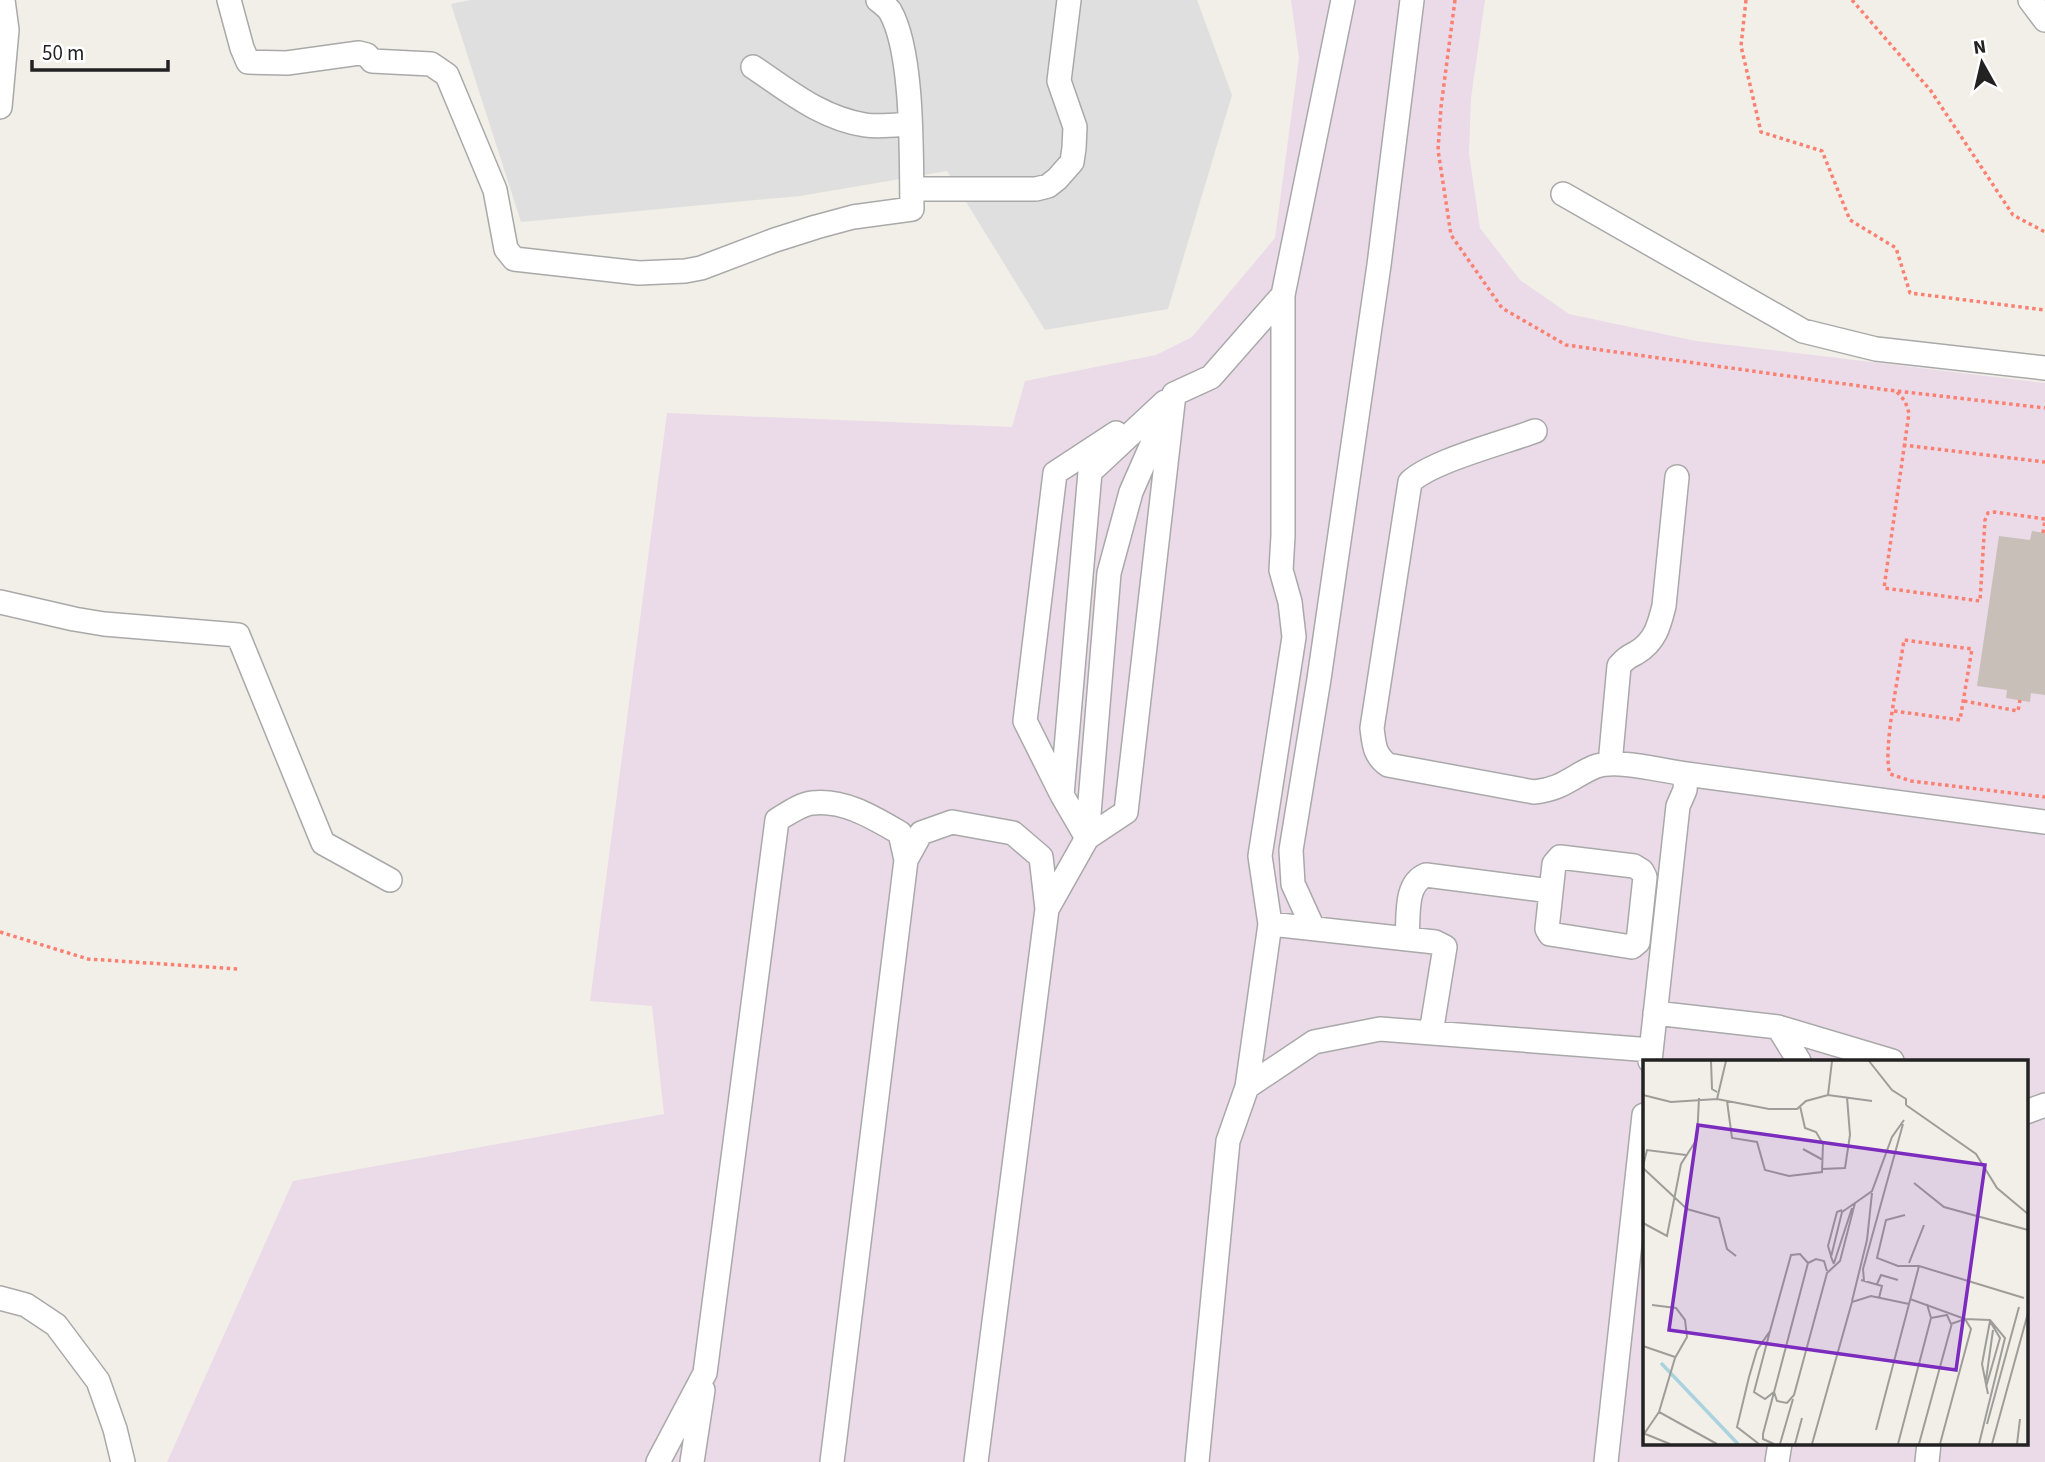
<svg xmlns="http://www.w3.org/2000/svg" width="2045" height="1462" viewBox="0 0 2045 1462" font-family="'Source Sans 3',sans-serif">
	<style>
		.residential { fill: #e0dfdf }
		.industrial { fill: #ebdbe8; fill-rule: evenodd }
		.building { fill: #c7bfb8 }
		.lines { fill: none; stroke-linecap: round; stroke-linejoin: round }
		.minor-casing { stroke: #a9a9a9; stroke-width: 26 }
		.path { stroke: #fa8072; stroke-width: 3.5; stroke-dasharray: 3.5 3.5; stroke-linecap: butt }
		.minor { stroke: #fff; stroke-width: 23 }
		.inset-river { fill: none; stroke: #aad3df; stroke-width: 3.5 }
		.inset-road { fill: none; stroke: #9f9d99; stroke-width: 2 }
		.view { fill: #7b2cbf; fill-opacity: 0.15; stroke: #7b2cbf; stroke-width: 3.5 }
		.inset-edge { fill: none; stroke: #222; stroke-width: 3.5 }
	</style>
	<rect width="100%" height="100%" fill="#f2efe9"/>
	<path class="residential" d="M 470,0 L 1197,0 L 1232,95 L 1168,309 L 1045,330 L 947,171 L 800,196 L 521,222 L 451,4 Z"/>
	<path class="industrial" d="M 1291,0 L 1485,0 L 1471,98 L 1469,154 L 1480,228 L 1520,280 L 1569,314 L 1696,341 L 2045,383 L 2045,1462 L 167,1462 L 293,1181 L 664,1114 L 652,1006 L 590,1001 L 667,413 L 1012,427 L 1025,381 L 1156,355 L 1192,337 L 1275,238 L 1299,58 ZM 1644,1061 L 2026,1061 L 2026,1443 L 1644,1443 Z"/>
	<path class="building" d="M 2032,531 L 2045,533 L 2045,695 L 2031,693 L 2030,702 L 2006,698 L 2007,690 L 1977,686 L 1999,536 L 2030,540 Z"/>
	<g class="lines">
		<defs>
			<path id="minor" d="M 229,0 L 242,48 L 248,62 L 287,63 L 359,53 L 367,55 L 372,61 L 431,64 L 447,75 L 495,190 L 506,249 L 514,259 L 639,273 L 685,271 L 701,268 L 775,240 L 816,227 L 853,217 L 912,209 C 911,158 914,53 890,11 C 887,7 882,3 878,0
				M 2030,0 L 2045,20
				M 753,67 C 789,91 821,118 865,125 C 879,127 895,125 909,124
				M 0,107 L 7,30 L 3,0
				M 912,189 L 1036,189 L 1048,186 L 1057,179 L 1072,162 L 1074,148 L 1075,127 L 1059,81 L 1069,0
				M 1563,194 L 1803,331 L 1876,349 L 2045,368
				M 1535,431 C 1503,443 1432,461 1410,482 L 1372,728 C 1374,744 1374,755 1388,765 L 1534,792 C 1563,789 1571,777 1594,767 C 1616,758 1662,771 1686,774
				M 0,602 L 74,619 L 104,624 L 238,635 L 323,843 L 390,880
				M 1610,764 L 1619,666 C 1625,659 1628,657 1636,653 C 1655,642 1659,626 1664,606 L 1677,477
				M 1061,793 L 1025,721 L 1055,473 L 1116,433
				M 1087,838 L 1126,812 L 1174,394 L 1211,377 L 1283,295 L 1343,0
				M 1087,838 L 1062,795 L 1090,472 L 1165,402
				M 1560,857 L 1634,866 L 1642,871 L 1645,877 L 1638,942 L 1632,947 L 1550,934 L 1547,929 L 1554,864 Z
				M 906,860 L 921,833 L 952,822 L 1013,833 L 1041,857 L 1047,909
				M 1270,924 L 1435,942 L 1445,947 L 1431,1033
				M 1313,928 L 1293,884 L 1291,850 L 1319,679 L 1379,265 L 1412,0
				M 1407,939 C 1409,917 1404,884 1426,875 L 1551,891
				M 1655,1013 L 1778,1027 L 1892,1061
				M 1778,1027 L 1799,1061
				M 1650,1061 L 1678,806 L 1685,790 L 1686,774 L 2045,822
				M 1247,1087 L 1270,924 L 1260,856 L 1294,637 L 1290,602 L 1281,570 L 1283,536 L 1283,295
				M 2026,1112 L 2045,1105
				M 0,1298 L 26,1305 L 56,1325 L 98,1381 L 115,1429 L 123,1462
				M 658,1462 L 705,1373 L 777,820 C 787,814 801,804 812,803 C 844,799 874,818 900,833 L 906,860 L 832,1462
				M 692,1462 L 703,1390
				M 976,1462 L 1047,909 L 1087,838 L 1109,573 L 1131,492 L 1174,394
				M 1197,1462 L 1228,1141 L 1247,1087 L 1314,1042 L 1380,1029 L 1651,1050
				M 1606,1462 L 1644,1115
				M 1777,1462 L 1780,1443
				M 1927,1462 L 1929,1443"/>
		</defs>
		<use href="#minor" class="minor-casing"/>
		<path class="path" d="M 1455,0 L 1441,107 L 1438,150 L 1451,235 L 1502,308 L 1566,345 L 1888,390 L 2045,408
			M 1746,0 L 1741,46 L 1761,132 L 1822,151 L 1850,220 L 1896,248 L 1910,293 L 2045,310
			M 1852,0 L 1931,91 L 2013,215 L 2045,232
			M 1897,392 L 1905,401 L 1909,413 L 1884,588 L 1980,601 L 1985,520 L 1988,513 L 1995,512 L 2045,519
			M 1903,445 L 2045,462
			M 2043,533 L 2045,520
			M 1964,701 L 2018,711 L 2020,700
			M 1894,711 L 1960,720 L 1972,649 L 1904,640 C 1900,669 1882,750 1890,774 L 1911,781 L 2045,797
			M 0,932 L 88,959 L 238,969"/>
		<use href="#minor" class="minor"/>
	</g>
	<g transform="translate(1643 1060)">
		<rect width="385" height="385" fill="#f2efe9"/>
		<path class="inset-river" d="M 18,303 L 95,384"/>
		<path class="inset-road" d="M 68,1 L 69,29 L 74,32M 226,1 L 249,30 L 263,39 L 263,45M 0,35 L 28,42 L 74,39 L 126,49 L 154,49 L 163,41 L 185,35 L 229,41M 185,35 L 189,1M 74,39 L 83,1M 84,41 L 89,78 L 114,82 L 122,110 L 146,116 L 179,112 L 180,84 L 173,72 L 162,68 L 157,46M 263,45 L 333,94 L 354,128 L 385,154M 160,89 L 180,100M 0,106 L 4,90 L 43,95M 0,108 L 44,149 L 76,158 L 84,189 L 93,196M 179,109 L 202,108 L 207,75 L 204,37M 271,123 L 301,147 L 385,170M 262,155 L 243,160 L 234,198 L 255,206 L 276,206M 0,163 L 24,176 L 38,104 L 54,79 L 56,38M 188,196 L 185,186 L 194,152 L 199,150M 191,203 L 209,148M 266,203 L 281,165M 191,204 L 188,197 L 199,152 L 212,143M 218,220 L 239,226 L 236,238M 221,221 L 220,209 L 260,64M 234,224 L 238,215 L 255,220M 267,239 L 322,259 L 347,260 L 362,278 L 336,384M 209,241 L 224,180 L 229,133M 9,245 L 33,248 L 42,260 L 44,277 L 32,298 L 16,352 L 74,384M 288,258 L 304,255 L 308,264 L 322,259 L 328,269 L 297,384M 127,271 L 111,332 L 122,339 L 131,332 L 134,341 L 144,343 L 151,335 L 184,213 L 197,201 L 212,143 L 229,131 L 249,77 L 261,60M 0,286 L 32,297M 343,320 L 350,270M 343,327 L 357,278 L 348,263M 345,334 L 339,304 L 347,261M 344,364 L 376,247M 233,370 L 276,206 L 381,238M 0,373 L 27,384M 1,374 L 16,352M 116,384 L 94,367 L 106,317 L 114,290 L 127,271 L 148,195 L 157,194 L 165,203M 131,384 L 120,379 L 120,374 L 165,203 L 173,199 L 181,201 L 184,211M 137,384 L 150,339M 152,384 L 159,358M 169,384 L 209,242 L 228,236 L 266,244M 255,384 L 288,258 L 284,244M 276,384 L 309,263M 349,384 L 385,253M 374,384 L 377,359"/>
		<path class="view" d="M 55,65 L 342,105 L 313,310 L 26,270 Z"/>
		<rect width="385" height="385" class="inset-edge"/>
	</g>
	<g transform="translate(1982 63) rotate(352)" stroke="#ffffff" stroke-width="5" paint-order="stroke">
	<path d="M0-5L12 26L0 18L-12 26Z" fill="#222222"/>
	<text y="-10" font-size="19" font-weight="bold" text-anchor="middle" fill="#222222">N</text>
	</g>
	<path d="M32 60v10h136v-10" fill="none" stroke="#222222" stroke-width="3.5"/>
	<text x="42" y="60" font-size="21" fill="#222222" stroke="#ffffff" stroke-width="5" paint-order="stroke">50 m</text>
</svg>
